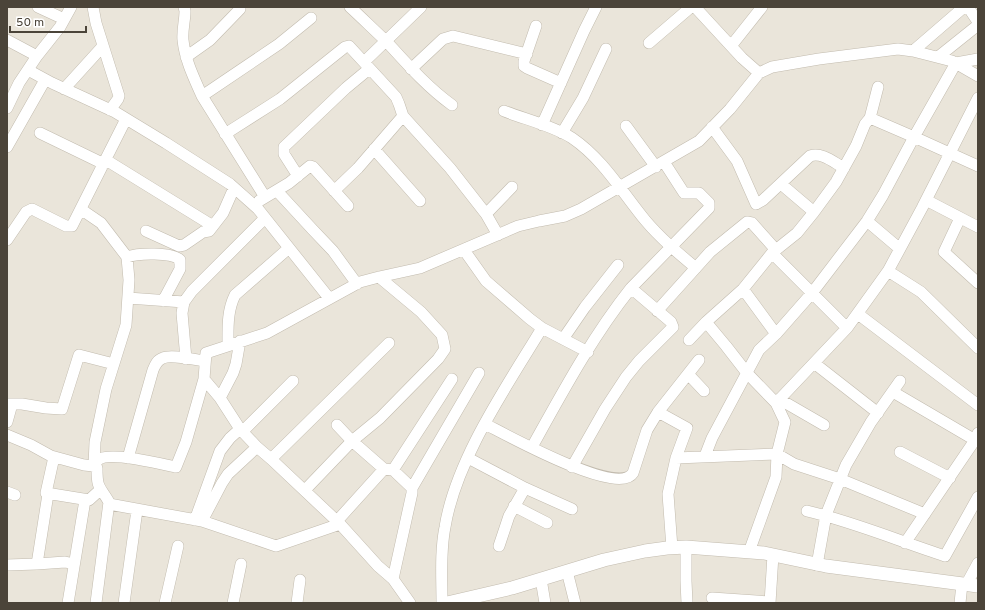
<svg xmlns="http://www.w3.org/2000/svg" width="985" height="610" viewBox="0 0 985 610" font-family="Overpass,sans-serif">
	<style>
		.residential { fill: #eae5da }
		.lines { fill: none; stroke-linecap: round; stroke-linejoin: round }
		.minor-casing { stroke: #c2bbae; stroke-width: 12 }
		.tertiary-casing { stroke: #c2bbae; stroke-width: 14 }
		.minor { stroke: #fff; stroke-width: 11 }
		.tertiary { stroke: #fff; stroke-width: 13 }
	</style>
	<rect width="100%" height="100%" fill="#f6f3ec"/>
	<path class="residential" d="M 7,7 L 978,7 L 978,603 L 7,603 Z"/>
	<g class="lines">
		<defs>
			<path id="minor" d="M 38,7 L 64,19
				M 93,7 L 96,23 L 119,96 L 118,99 L 110,110
				M 184,7 L 185,11 C 185,21 182,30 183,40 C 185,60 194,78 202,96 L 265,197
				M 350,7 C 362,18 374,30 386,41 C 407,64 427,87 452,105
				M 695,7 L 742,58 L 759,73
				M 968,7 L 978,22
				M 536,26 L 524,61 L 524,66 L 527,68 L 561,83
				M 7,40 L 37,56
				M 649,43 L 691,7
				M 731,46 L 762,7
				M 913,51 L 964,7
				M 186,57 L 210,40 L 240,9
				M 938,57 L 978,25
				M 364,62 L 421,7
				M 411,69 L 443,39 L 453,36 L 527,54
				M 28,70 L 52,83 L 115,112 L 166,143 L 230,184 L 258,209 L 329,298
				M 64,89 L 103,46
				M 202,96 L 279,44 L 311,18
				M 7,108 L 19,83 L 37,56 L 60,27 L 71,7
				M 504,111 C 524,119 554,126 572,138 C 603,159 622,192 645,220 C 660,238 678,253 696,268
				M 870,118 L 914,137 L 978,166
				M 542,125 L 584,31 L 596,7
				M 626,126 L 656,167
				M 712,127 L 737,161 L 756,204 L 763,200 L 810,156 C 822,152 833,162 844,168
				M 40,133 L 104,164
				M 562,133 L 583,98 L 606,49
				M 225,134 L 280,99 L 345,47 L 349,46 L 396,97 L 399,104 L 403,116 L 450,168 L 486,214 L 498,235
				M 7,147 L 45,80
				M 374,149 L 420,201
				M 106,160 L 213,226
				M 298,176 L 284,154 L 284,147 L 346,88 L 369,69
				M 781,184 L 814,212
				M 277,191 L 313,230 L 333,251 L 357,284
				M 334,191 L 358,168 L 403,116
				M 926,200 L 978,227
				M 259,201 L 289,183 L 310,166 L 313,167 L 348,206
				M 82,210 L 101,223 L 127,257 L 129,280 L 126,325 L 106,389 L 95,442 L 94,466
				M 486,214 L 512,187
				M 960,218 L 944,252 L 978,283
				M 867,221 L 900,249
				M 146,231 L 179,246 L 184,245 L 203,232 L 209,231 L 223,213 L 234,188
				M 7,240 L 26,212 L 32,209 L 66,226 L 72,226 L 126,119
				M 464,250 L 486,281 L 530,319 L 542,328 L 588,352
				M 127,257 C 138,253 172,252 180,260 L 180,269 L 163,301
				M 888,271 L 922,208 L 978,98
				M 743,289 L 776,334
				M 128,298 L 184,302
				M 657,311 L 710,252 L 747,222 L 752,223 L 776,250
				M 858,314 L 978,405
				M 706,322 L 726,346 L 747,373 L 776,403
				M 847,328 L 888,271 L 921,292 L 978,348
				M 563,339 L 585,307 L 618,265
				M 689,340 L 706,322 L 743,289 L 772,253 L 797,233 L 814,212 L 836,182 L 856,146 L 865,124 L 870,118 L 878,87
				M 228,345 C 228,328 227,311 235,295 L 289,248
				M 186,359 L 182,313 L 184,302 L 192,291 L 265,218
				M 814,363 L 878,413
				M 688,374 L 704,391
				M 204,379 L 220,398 L 240,429 L 257,447 L 271,459 L 340,524 L 378,566 L 393,579 L 410,603
				M 893,392 L 975,440
				M 220,398 L 233,373 L 236,364 L 240,341
				M 779,399 L 824,425
				M 7,404 L 22,404 L 46,408 L 62,409 L 79,355 L 114,364
				M 658,412 L 687,428 L 676,458 L 668,494 L 672,548
				M 7,422 L 12,404
				M 485,424 C 505,434 618,497 633,473 L 647,430 L 658,412 L 699,360
				M 337,425 L 352,441 L 384,469 L 393,470 L 412,488 L 412,493 L 393,579
				M 243,431 L 293,381
				M 7,435 L 31,445 L 51,456 L 84,465 L 94,466 L 97,468 C 97,489 99,485 109,502 L 96,603
				M 532,447 C 562,393 592,337 631,288 L 709,208 L 709,203 L 699,193 L 684,193 L 664,162
				M 900,452 L 950,478
				M 705,456 L 712,438 L 759,350 L 776,334 L 812,293 L 867,221 L 883,195 L 914,137 L 956,63 L 978,59
				M 54,457 L 46,493 L 89,500 L 100,490
				M 128,458 L 153,370 C 155,365 157,360 163,358 C 171,354 196,360 205,361
				M 468,458 L 525,488 L 572,509
				M 676,458 L 777,454 L 794,464 L 840,479 L 925,514
				M 271,459 L 389,343
				M 94,466 C 95,464 96,462 98,460 C 108,451 162,464 176,467 L 186,442 L 204,379 L 206,353 L 267,333 L 360,282 L 379,277 L 420,268 L 518,226 L 539,221 L 565,216 L 581,209 L 699,141 L 730,109 L 759,73 L 772,67 L 819,59 L 898,49 L 913,51 L 952,61 L 978,76
				M 572,467 L 605,409 L 626,377 L 639,361 L 673,327 L 671,322 L 631,288
				M 393,470 L 452,379
				M 412,488 L 479,373
				M 305,490 L 352,441 L 380,418 L 438,359 L 445,349 L 442,335 L 421,312 L 379,277
				M 7,492 L 15,495
				M 48,494 L 37,564 L 65,562 L 74,564
				M 109,504 L 202,521 L 276,546 L 340,524
				M 514,506 L 547,523
				M 807,511 C 854,522 899,541 945,556 L 978,497
				M 195,520 L 220,451 L 230,438 L 240,429
				M 202,521 L 222,483 L 228,474 L 257,447
				M 337,521 L 384,469
				M 905,543 L 975,440 L 978,433
				M 499,546 L 509,516 L 525,488
				M 686,547 L 686,581 L 687,603
				M 749,552 L 776,477 L 777,454 L 785,422 L 776,403 L 847,328 L 772,253
				M 7,565 L 37,564
				M 817,565 L 826,515 L 846,465 L 871,422 L 900,381
				M 567,571 L 575,603
				M 541,579 L 545,603
				M 966,585 L 978,563
				M 712,598 L 770,602
				M 68,603 L 85,500
				M 124,603 L 137,510
				M 165,603 L 178,546
				M 233,603 L 241,564
				M 297,603 L 300,580
				M 442,603 C 442,578 440,552 445,527 C 456,459 507,386 542,328
				M 770,603 L 773,555
				M 960,603 L 962,584"/>
			<path id="tertiary" d="M 447,603 L 512,588 L 604,560 L 645,551 L 667,548 L 686,547 L 764,553 L 826,566 L 978,586"/>
		</defs>
		<use href="#minor" class="minor-casing"/>
		<use href="#tertiary" class="tertiary-casing"/>
		<use href="#minor" class="minor"/>
		<use href="#tertiary" class="tertiary"/>
	</g>
	<rect width="985" height="610" fill="none" stroke="#4b4439" stroke-width="16"/>
	<path d="M10 26v6h76v-6" fill="none" stroke="#4b4439" stroke-width="2"/>
	<text x="16" y="26" font-size="12" fill="#4b4439" stroke="#ffffff" stroke-width="3" paint-order="stroke">50 m</text>
</svg>
